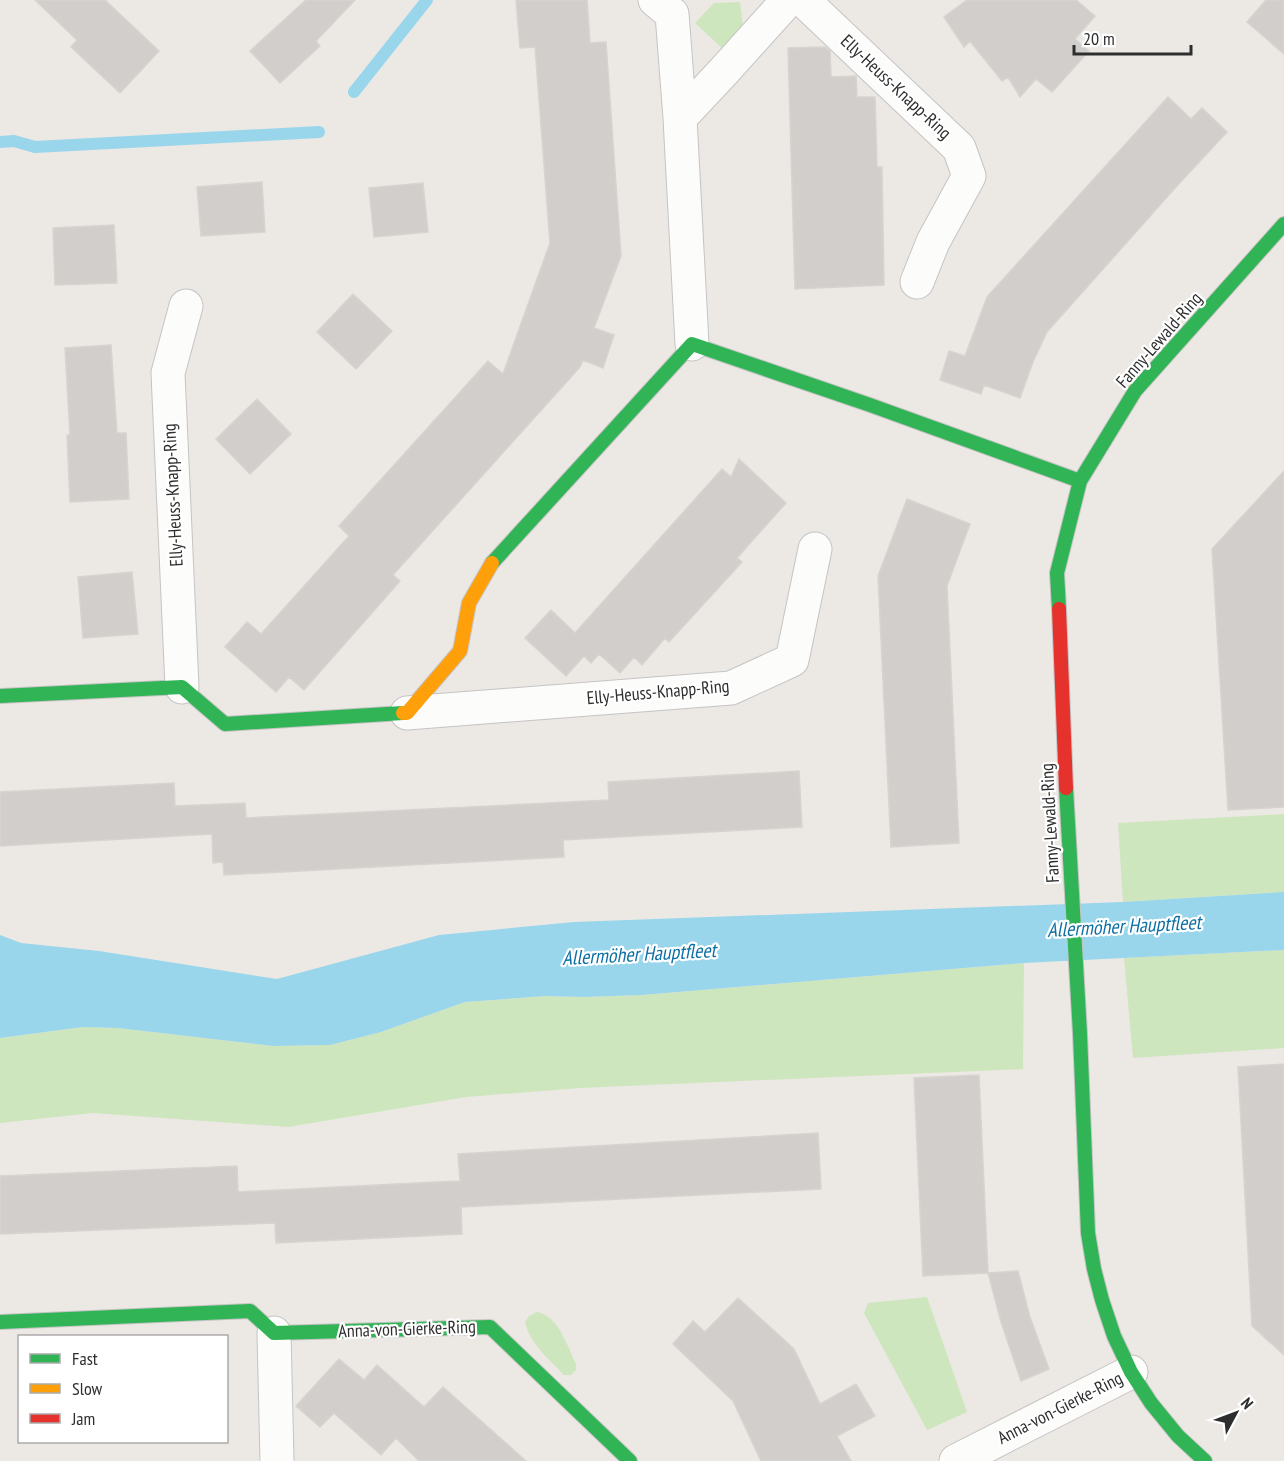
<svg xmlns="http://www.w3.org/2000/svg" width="1284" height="1461" viewBox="0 0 1284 1461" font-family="'PT Sans Narrow',sans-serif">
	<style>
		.green { fill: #cee6be }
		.water { fill: #99d6ec }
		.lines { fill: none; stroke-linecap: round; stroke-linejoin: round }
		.stream { stroke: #99d6ec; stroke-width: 12 }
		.building { fill: #d1cecb; stroke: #d7d4d0; stroke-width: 1.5 }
		.street-casing { stroke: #c5c4c5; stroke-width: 35 }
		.fast-casing { stroke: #c5c4c5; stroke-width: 16 }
		.slow-casing { stroke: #c5c4c5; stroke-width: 16 }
		.jam-casing { stroke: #c5c4c5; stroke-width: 16 }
		.street { stroke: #fcfcfb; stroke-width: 33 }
		.fast { stroke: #30b455; stroke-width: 14 }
		.slow { stroke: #ff9f0a; stroke-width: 14 }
		.jam { stroke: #e5322d; stroke-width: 14 }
		.labels { text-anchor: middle; stroke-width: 4.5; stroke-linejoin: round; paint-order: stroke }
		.street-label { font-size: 18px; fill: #2e2e2e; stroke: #fff }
		.water-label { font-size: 20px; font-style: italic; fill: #0d6fa3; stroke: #fff }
	</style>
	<rect width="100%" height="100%" fill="#ece8e4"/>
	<path class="green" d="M 740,2 L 743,26 L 723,49 L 695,23 L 714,3 Z
		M 1284,814 L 1284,892 L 1123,902 L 1118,823 Z
		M 1284,950 L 1284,1048 L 1133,1058 L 1124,958 Z
		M 1024,963 L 1023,1069 L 580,1088 L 466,1097 L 288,1127 L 93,1113 L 0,1123 L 0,1038 L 83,1027 L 118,1028 L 273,1046 L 330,1045 L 381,1032 L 465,1002 L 546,996 L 582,997 L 642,995 Z
		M 927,1297 L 967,1412 L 927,1430 L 864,1313 L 868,1303 Z
		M 537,1312 C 559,1316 567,1346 576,1364 L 576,1370 L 571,1375 L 564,1375 C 549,1359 530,1344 525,1322 L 529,1316 Z"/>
	<path class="water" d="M 1284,892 L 1284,950 L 1024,963 L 642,995 L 582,997 L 546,996 L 465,1002 L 381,1032 L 330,1045 L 273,1046 L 118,1028 L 83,1027 L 0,1038 L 0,935 L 21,943 L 99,951 L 277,979 L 439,935 L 574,922 L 1123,902 Z"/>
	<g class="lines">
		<path class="stream" d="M 354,92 L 427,0
			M 0,142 L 14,141 L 35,147 L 319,132"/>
	</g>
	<path class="building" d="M 35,0 L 105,0 L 159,51 L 120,93 L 71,47 L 77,40 Z
		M 306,0 L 355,0 L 316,41 L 320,46 L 280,83 L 250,51 Z
		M 516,0 L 587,0 L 590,43 L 606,42 L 621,256 L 594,328 L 614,335 L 603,368 L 583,360 L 580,367 L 393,575 L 400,581 L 304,690 L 289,677 L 276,692 L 225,647 L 247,622 L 261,634 L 349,536 L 339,526 L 488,361 L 503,374 L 550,243 L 535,47 L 520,48 Z
		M 967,0 L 1076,0 L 1095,16 L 1075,39 L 1089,51 L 1052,92 L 1036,79 L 1020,97 L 1008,77 L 1002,81 L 970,41 L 964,47 L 944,17 Z
		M 1266,0 L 1284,0 L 1284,54 L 1247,22 Z
		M 825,47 L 830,51 L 831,77 L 856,76 L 857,97 L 875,97 L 877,167 L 882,167 L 884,285 L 795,289 L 788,48 Z
		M 1168,97 L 1191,119 L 1202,108 L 1227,132 L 1176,187 L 1047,332 L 1033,362 L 1020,398 L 984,385 L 981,394 L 940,380 L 949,351 L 965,356 L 987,297 Z
		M 262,182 L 265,232 L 201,236 L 197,187 Z
		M 423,183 L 428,232 L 374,237 L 369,188 Z
		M 114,225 L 117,283 L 55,285 L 53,228 Z
		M 353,294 L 392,331 L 356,369 L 317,332 Z
		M 111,345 L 117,433 L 126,433 L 129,499 L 70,502 L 67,435 L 70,435 L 65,348 Z
		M 257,399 L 291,434 L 250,474 L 216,439 Z
		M 739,459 L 786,503 L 737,558 L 742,562 L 669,642 L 665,638 L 642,665 L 634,657 L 620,673 L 599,654 L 591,663 L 584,656 L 566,676 L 525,638 L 551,610 L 575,633 L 722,469 L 731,477 Z
		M 1284,471 L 1284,807 L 1228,810 L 1212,549 Z
		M 907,499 L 970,524 L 947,586 L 959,843 L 891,847 L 878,576 Z
		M 132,572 L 138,634 L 83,638 L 78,577 Z
		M 799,771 L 802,827 L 563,840 L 564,857 L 224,875 L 223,862 L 213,863 L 212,834 L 0,846 L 0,792 L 174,783 L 175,806 L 245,803 L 246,818 L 609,800 L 608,782 Z
		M 1284,1064 L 1284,1355 L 1252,1326 L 1238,1067 Z
		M 979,1075 L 988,1273 L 923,1276 L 914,1078 Z
		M 818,1133 L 821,1189 L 461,1207 L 462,1234 L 276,1243 L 275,1223 L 0,1234 L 0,1176 L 237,1166 L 238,1192 L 436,1182 L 460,1181 L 458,1154 Z
		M 1018,1271 L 1030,1317 L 1049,1369 L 1021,1381 L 1001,1322 L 988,1273 Z
		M 738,1298 L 794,1349 L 820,1404 L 856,1384 L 875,1416 L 837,1436 L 851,1461 L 761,1461 L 733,1401 L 673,1344 L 693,1321 L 705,1332 Z
		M 339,1359 L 364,1380 L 377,1365 L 424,1407 L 443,1387 L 526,1461 L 419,1461 L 396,1438 L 381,1455 L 334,1413 L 320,1427 L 296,1406 Z"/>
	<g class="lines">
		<defs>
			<path id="street" d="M 655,0 L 672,14 L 680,118 L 724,71 L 788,0
				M 803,0 L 959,148 L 969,176 L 933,242 L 917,282
				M 680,118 L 692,344
				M 182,687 L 168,373 L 186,306
				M 407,713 L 731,688 L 792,660 L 815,549
				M 274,1333 L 277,1461
				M 956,1461 L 1131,1372"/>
			<path id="fast" d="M 492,563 L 692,344 L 870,405 L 1080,481
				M 1059,609 L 1057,573 L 1080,481 L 1135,391 L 1284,224
				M 0,696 L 182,687 L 225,724 L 403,713
				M 1066,788 L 1080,1034 L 1088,1233 L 1094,1269 L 1102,1300 L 1114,1336 L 1131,1372 L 1151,1403 L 1178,1436 L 1205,1461
				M 0,1322 L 250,1311 L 274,1333 L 490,1327 L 630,1461"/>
			<path id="slow" d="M 403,713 L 407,713 L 460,651 L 469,603 L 492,563"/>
			<path id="jam" d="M 1059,609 L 1066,788"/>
		</defs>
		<use href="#street" class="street-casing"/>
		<use href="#fast" class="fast-casing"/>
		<use href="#slow" class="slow-casing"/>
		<use href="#jam" class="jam-casing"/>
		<use href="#street" class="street"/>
		<use href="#fast" class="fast"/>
		<use href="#slow" class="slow"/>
		<use href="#jam" class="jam"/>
	</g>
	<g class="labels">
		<g class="street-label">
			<text transform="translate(896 87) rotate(43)" y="6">Elly-Heuss-Knapp-Ring</text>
			<text transform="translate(1159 340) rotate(-49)" y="6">Fanny-Lewald-Ring</text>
			<text transform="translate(173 495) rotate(-93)" y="6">Elly-Heuss-Knapp-Ring</text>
			<text transform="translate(658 692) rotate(-5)" y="6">Elly-Heuss-Knapp-Ring</text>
			<text transform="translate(1050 823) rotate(-93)" y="6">Fanny-Lewald-Ring</text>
			<text transform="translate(407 1329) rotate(-2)" y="6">Anna-von-Gierke-Ring</text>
			<text transform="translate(1060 1408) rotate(-27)" y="6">Anna-von-Gierke-Ring</text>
		</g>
		<g class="water-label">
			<text transform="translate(1124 926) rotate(-3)" y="7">Allermöher Hauptfleet</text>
			<text transform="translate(639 954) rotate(-3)" y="7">Allermöher Hauptfleet</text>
		</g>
	</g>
	<rect x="18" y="1335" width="210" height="108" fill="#ffffff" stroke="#ababab" stroke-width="1.5"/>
	<rect x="30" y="1354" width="30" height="9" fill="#30b455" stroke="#ababab" stroke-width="1.5"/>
	<text x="72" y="1365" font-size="18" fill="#2e2e2e">Fast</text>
	<rect x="30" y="1384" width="30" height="9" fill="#ff9f0a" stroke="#ababab" stroke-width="1.5"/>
	<text x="72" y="1395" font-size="18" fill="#2e2e2e">Slow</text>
	<rect x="30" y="1414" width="30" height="9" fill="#e5322d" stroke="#ababab" stroke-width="1.5"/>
	<text x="72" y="1425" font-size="18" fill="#2e2e2e">Jam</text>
	<g transform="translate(1236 1413) rotate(49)" stroke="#ffffff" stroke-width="4.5" paint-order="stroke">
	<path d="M0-4.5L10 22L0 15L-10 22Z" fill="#2e2e2e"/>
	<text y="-9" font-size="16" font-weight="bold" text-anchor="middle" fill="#2e2e2e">N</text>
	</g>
	<path d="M1074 45v9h117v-9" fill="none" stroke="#2e2e2e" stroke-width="3"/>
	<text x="1083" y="45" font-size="18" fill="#2e2e2e" stroke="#ffffff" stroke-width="4.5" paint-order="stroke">20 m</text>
</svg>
